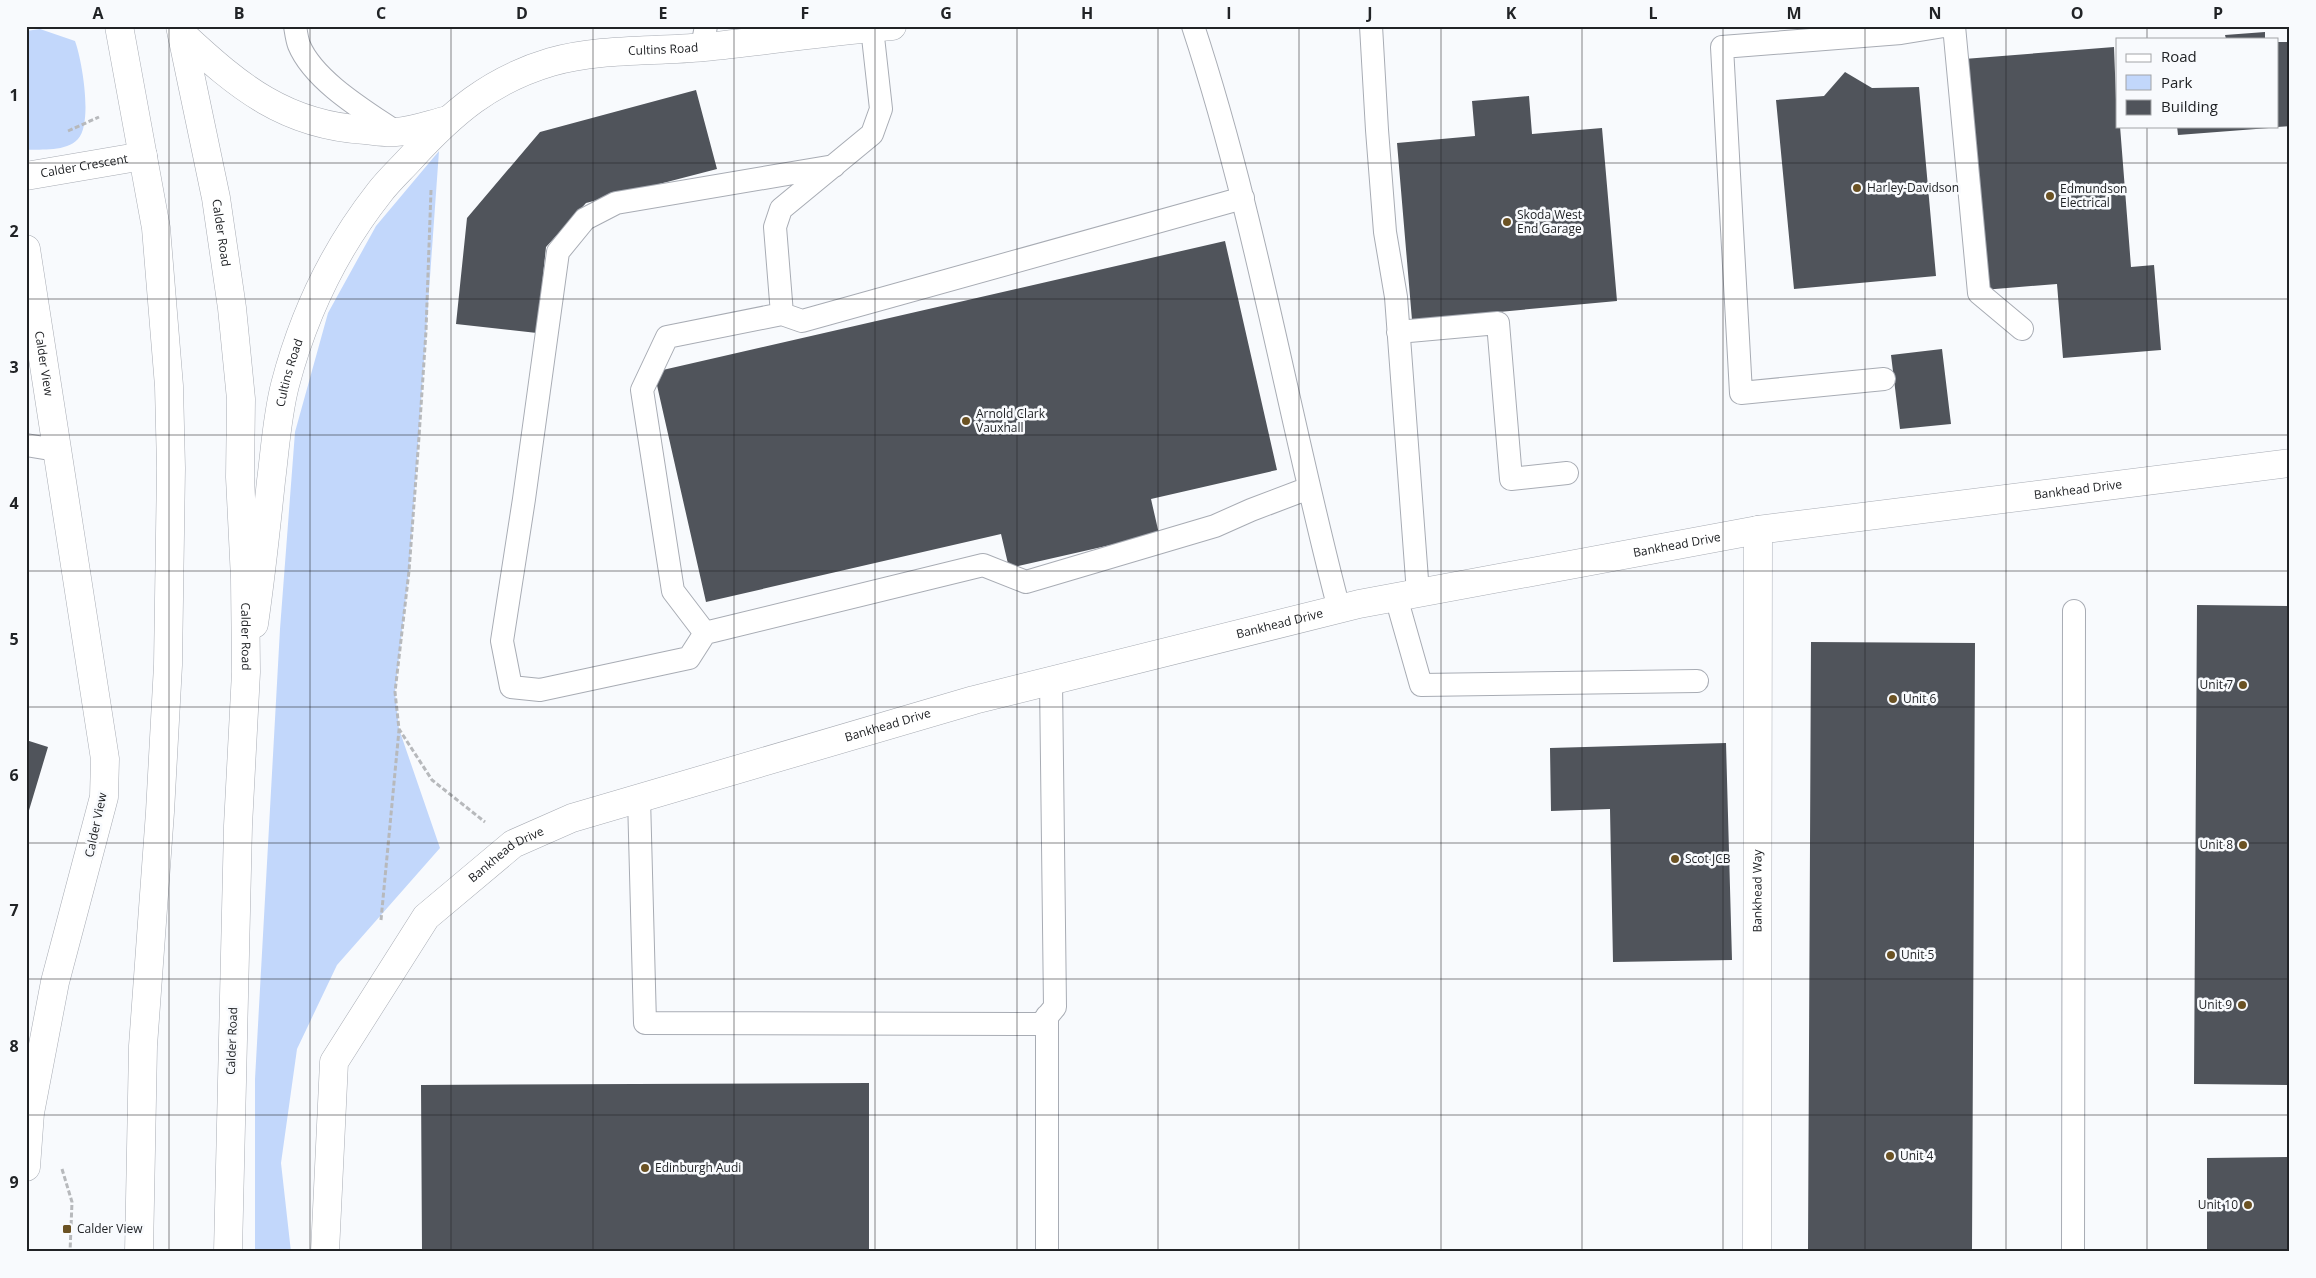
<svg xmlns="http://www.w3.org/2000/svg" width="2316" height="1278" viewBox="0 0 2316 1278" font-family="'Open Sans',sans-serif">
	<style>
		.green { fill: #c2d7fb }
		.building { fill: #50545b }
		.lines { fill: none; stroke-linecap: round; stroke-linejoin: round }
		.service-casing { stroke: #a8acb4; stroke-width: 24 }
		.minor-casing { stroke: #a8acb4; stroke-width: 29 }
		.tertiary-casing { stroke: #a8acb4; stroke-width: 29 }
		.primary-casing { stroke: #a8acb4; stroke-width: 29 }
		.path { stroke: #b7b9bc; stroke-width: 3; stroke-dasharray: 5 2.5; stroke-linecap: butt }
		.service { stroke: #fff; stroke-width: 22 }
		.minor { stroke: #fff; stroke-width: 28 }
		.tertiary { stroke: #fff; stroke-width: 28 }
		.primary { stroke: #fff; stroke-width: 28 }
		.grid { fill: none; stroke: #212326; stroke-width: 1; stroke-opacity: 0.55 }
		.poi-dot { fill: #6b5223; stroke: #f8fafd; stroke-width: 2 }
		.labels { text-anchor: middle; stroke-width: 5; stroke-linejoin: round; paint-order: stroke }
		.street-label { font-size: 12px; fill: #212326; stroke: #f8fafd }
		.poi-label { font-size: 12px; fill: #212326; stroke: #f8fafd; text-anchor: start }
		.neatline { fill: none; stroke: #212326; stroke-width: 2 }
		.grid-label { font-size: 16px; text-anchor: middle; font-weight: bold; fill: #212326 }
	</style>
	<rect width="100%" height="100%" fill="#f8fafd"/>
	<path class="green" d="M 40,29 L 75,41 C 82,60 93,123 78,139 C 66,152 42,149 26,150 L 26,31 Z
		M 439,151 L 409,571 L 395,692 L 399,729 L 440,848 L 337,965 L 297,1049 L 281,1163 L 291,1252 L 255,1252 L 255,1079 L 280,629 L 295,432 L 328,313 L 376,226 Z"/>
	<path class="building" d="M 2265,32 L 2265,39 L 2226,39 L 2225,35 Z
		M 2277,42 L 2290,42 L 2290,126 L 2277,127 Z
		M 2114,47 L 2117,126 L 2120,126 L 2131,267 L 2154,265 L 2161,350 L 2063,358 L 2057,284 L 1983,290 L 1964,59 Z
		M 1845,72 L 1872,88 L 1919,87 L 1936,276 L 1794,289 L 1776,100 L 1824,96 Z
		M 696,90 L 717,169 L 586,203 L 546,247 L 537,333 L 456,324 L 467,218 L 540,132 Z
		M 1529,96 L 1532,134 L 1602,128 L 1617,301 L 1412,320 L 1397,143 L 1475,136 L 1472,101 Z
		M 2177,126 L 2269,126 L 2269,128 L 2178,135 Z
		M 1225,241 L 1277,470 L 1151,499 L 1159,534 L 1009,568 L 1001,534 L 706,602 L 654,372 Z
		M 1942,349 L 1951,424 L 1900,429 L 1891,355 Z
		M 2197,605 L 2290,606 L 2290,1085 L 2194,1084 Z
		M 1811,642 L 1975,643 L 1972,1252 L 1808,1252 Z
		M 26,740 L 48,747 L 27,817 L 26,817 Z
		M 1726,743 L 1732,960 L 1613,962 L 1610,809 L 1551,811 L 1550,748 Z
		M 869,1083 L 869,1252 L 422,1252 L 421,1085 Z
		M 2290,1157 L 2290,1252 L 2207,1252 L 2207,1158 Z"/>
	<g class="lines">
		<defs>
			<path id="service" d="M 295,26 C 296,32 297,40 299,45 C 314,81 365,111 396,132
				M 1193,26 C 1256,217 1288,415 1339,609
				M 1371,26 L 1377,130 L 1385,232 L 1396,297 L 1418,593
				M 1954,26 L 1979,293 L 2022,329
				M 872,28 L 881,109 L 872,134 L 781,209 L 775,227 L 782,314 L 802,321 L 1243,198
				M 702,47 L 706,26
				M 782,314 L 667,337 L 642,390 L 673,591 L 705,633 L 689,658 L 540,690 L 511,687 L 502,641 L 524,499 L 558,252 L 585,219 L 616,203 L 834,166
				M 1398,332 L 1498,323 L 1511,479 L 1567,473
				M 1884,379 L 1741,393 L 1722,47 L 1901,33 L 1944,26
				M 26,445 L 56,450
				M 1396,597 L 1421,685 L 1697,681
				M 705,633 L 983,565 L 1026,582 L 1215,526 L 1251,510 L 1309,488
				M 639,798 L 645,1023 L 1041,1024 L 1055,1007 L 1051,681
				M 1047,1252 L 1047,1016
				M 2073,1252 L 2074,611"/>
			<g id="minor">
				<path id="s1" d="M 26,176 L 143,156"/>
				<path id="s2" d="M 26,249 L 105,759 L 104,797 L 55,982 L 30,1113 L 26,1167"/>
				<path id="s3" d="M 325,1252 L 334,1062 L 426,917 L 513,844 L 572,818 L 974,700 L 1359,604 L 1758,530 L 2290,463"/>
				<path id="s4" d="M 1757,1252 L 1758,530"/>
			</g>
			<g id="tertiary">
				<path d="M 183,35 C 239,87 285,125 365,130 C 375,131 386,133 396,132 C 413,131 431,124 448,120"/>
				<path id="s5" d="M 254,624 C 261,576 266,529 271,481 C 275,450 277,416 285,385 C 303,316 335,249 379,193 C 388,181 400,170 410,159 C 452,113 490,80 551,62 C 600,48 654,52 704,47 C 767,41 829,31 892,26"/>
			</g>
			<g id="primary">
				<path d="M 119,26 L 156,228 L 169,386 L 171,468 L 168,665 L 160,812 L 143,1046 L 139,1252"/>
				<path id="s6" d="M 180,26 L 216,198 L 232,308 L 241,399 L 240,477 L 245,579 L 246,672 L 238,826 L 228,1252"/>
			</g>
		</defs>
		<use href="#service" class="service-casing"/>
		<use href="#minor" class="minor-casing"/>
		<use href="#tertiary" class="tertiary-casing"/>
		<use href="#primary" class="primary-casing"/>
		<path class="path" d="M 68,131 L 99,117
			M 431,190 L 426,331 L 419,437 L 409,571 L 395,692 L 399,729 L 432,780 L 485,822
			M 381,920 L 399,730
			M 62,1169 L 72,1202 L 70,1252"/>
		<use href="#service" class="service"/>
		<use href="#minor" class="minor"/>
		<use href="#tertiary" class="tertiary"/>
		<use href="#primary" class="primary"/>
	</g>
	<path class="grid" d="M 169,26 L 169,1252M 310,26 L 310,1252M 451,26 L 451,1252M 593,26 L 593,1252M 734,26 L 734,1252M 875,26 L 875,1252M 1017,26 L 1017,1252M 1158,26 L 1158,1252M 1299,26 L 1299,1252M 1441,26 L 1441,1252M 1582,26 L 1582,1252M 1723,26 L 1723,1252M 1865,26 L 1865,1252M 2006,26 L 2006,1252M 2147,26 L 2147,39M 2147,126 L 2147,1252M 26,163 L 2290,163M 26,299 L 2290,299M 26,435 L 2290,435M 26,571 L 2290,571M 26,707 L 2290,707M 26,843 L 2290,843M 26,979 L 2290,979M 26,1115 L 2290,1115"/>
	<g class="poi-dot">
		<circle cx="1857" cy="188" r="5"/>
		<circle cx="2050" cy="196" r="5"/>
		<circle cx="1507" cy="222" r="5"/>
		<circle cx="966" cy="421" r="5"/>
		<circle cx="2243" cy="685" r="5"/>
		<circle cx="1893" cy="699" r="5"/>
		<circle cx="2243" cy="845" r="5"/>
		<circle cx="1675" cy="859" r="5"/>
		<circle cx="1891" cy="955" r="5"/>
		<circle cx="2242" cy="1005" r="5"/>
		<circle cx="1890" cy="1156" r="5"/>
		<circle cx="645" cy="1168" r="5"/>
		<circle cx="2248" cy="1205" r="5"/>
		<rect x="62" y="1224" width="10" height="10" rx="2.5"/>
	</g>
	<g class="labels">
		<g class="street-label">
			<text dy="4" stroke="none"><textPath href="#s5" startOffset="789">Cultins Road</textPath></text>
			<text dy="4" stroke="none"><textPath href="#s1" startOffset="59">Calder Crescent</textPath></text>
			<text dy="4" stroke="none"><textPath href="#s6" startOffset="211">Calder Road</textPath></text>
			<text dy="4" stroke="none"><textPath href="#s2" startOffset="116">Calder View</textPath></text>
			<text dy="4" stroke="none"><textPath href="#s5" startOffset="254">Cultins Road</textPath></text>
			<text dy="4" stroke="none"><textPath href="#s3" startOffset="2084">Bankhead Drive</textPath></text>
			<text dy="4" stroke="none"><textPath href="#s3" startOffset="1679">Bankhead Drive</textPath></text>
			<text dy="4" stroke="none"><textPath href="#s3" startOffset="1274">Bankhead Drive</textPath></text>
			<text dy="4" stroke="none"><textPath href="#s6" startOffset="616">Calder Road</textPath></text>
			<text dy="4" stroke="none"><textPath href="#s3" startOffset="869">Bankhead Drive</textPath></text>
			<text transform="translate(96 825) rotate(-78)" y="4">Calder View</text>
			<text dy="4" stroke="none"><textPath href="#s3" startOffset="464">Bankhead Drive</textPath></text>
			<text dy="4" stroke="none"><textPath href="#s4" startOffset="361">Bankhead Way</textPath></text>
			<text transform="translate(232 1041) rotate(-88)" y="4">Calder Road</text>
		</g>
		<g class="poi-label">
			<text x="1867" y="192">Harley-Davidson</text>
			<text x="2060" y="193">Edmundson<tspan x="2060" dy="14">Electrical</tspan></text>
			<text x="1517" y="219">Skoda West<tspan x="1517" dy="14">End Garage</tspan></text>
			<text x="976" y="418">Arnold Clark<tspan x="976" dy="14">Vauxhall</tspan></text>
			<text x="2233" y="689" text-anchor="end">Unit 7</text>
			<text x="1903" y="703">Unit 6</text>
			<text x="2233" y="849" text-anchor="end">Unit 8</text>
			<text x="1685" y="863">Scot JCB</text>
			<text x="1901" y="959">Unit 5</text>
			<text x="2232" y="1009" text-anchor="end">Unit 9</text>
			<text x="1900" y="1160">Unit 4</text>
			<text x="655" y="1172">Edinburgh Audi</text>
			<text x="2238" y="1209" text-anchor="end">Unit 10</text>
			<text x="77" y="1233">Calder View</text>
		</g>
	</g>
	<rect width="2316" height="1278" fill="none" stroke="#f8fafd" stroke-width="55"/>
	<rect x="2116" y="38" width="162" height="90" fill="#f8fafd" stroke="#a2a4a7"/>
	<rect x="2126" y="54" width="25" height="8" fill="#ffffff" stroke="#a2a4a7"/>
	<text x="2161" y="62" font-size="15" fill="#212326">Road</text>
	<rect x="2126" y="75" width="25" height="15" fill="#c2d7fb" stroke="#a2a4a7"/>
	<text x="2161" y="88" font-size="15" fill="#212326">Park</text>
	<rect x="2126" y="100" width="25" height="15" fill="#50545b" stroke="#a2a4a7"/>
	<text x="2161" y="112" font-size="15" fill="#212326">Building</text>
	<rect x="28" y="28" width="2260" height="1222" class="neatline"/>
	<g class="grid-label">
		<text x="98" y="19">A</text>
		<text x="239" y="19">B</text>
		<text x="381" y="19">C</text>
		<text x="522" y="19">D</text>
		<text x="663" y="19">E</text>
		<text x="805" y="19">F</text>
		<text x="946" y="19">G</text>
		<text x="1087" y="19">H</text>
		<text x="1229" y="19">I</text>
		<text x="1370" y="19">J</text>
		<text x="1511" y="19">K</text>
		<text x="1653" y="19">L</text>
		<text x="1794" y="19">M</text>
		<text x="1935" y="19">N</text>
		<text x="2077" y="19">O</text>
		<text x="2218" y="19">P</text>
		<text x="14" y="101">1</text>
		<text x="14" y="237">2</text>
		<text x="14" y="373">3</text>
		<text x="14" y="509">4</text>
		<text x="14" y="645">5</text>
		<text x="14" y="781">6</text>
		<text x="14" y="916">7</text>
		<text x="14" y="1052">8</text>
		<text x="14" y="1188">9</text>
	</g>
</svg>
